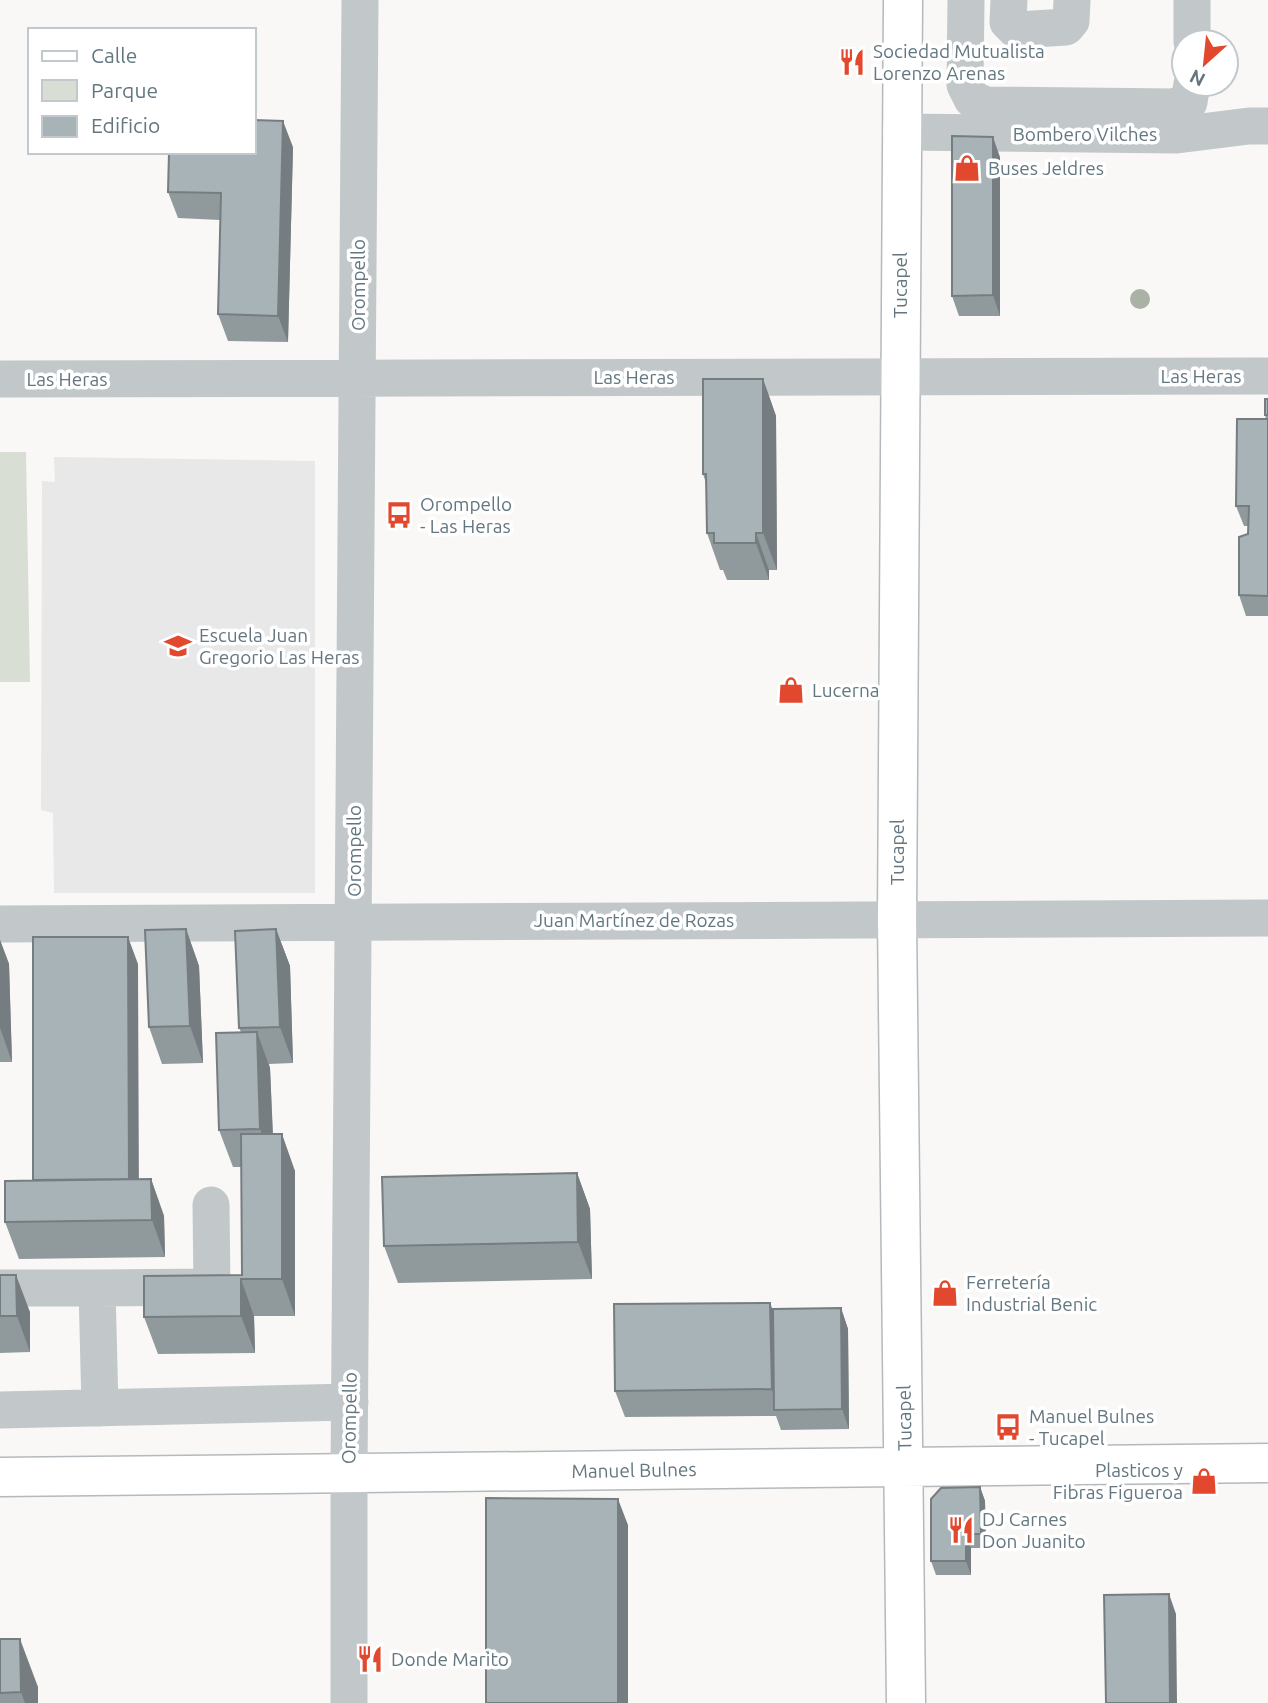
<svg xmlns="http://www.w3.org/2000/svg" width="1268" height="1703" viewBox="0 0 1268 1703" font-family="Ubuntu,sans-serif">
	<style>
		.built { fill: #e7e8e7 }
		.green { fill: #d9ded5 }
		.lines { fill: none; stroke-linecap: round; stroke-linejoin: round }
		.major-casing { stroke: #b3b9bc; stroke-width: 41 }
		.minor { stroke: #c2c7ca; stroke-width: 37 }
		.major { stroke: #fff; stroke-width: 38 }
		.tree { fill: #a9b2a5 }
		.wall { fill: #909a9d }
		.shaded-wall { fill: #767d80 }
		.building { fill: #a8b3b7; stroke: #767d80; stroke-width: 2 }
		.labels { text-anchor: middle; stroke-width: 7; stroke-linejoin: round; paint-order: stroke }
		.poi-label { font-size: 19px; fill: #647781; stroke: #fff; text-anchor: start }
		.street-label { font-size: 19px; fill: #647781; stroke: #fff }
	</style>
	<rect width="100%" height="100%" fill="#f9f8f6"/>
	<path class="built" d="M 54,457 L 315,461 L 315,893 L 54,893 L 53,813 L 41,810 L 42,481 L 55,482 Z"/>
	<path class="green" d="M 0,452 L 26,452 L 30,682 L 0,682 Z"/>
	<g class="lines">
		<defs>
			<path id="major" d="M 903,0 L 897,920 L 906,1703
				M 0,1477 L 1268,1463"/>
		</defs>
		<use href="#major" class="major-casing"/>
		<path class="minor" d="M 966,0 L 965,85 L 972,99 L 986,105 L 1173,107 L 1189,102 L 1192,84
			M 1009,0 L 1008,22 L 1016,30 L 1066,27 L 1071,21 L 1072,0
			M 1192,0 L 1192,42
			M 901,132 L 1177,135 L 1249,126 L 1268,126
			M 0,379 L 1268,376
			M 0,924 L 1268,918
			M 0,1288 L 97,1288 L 100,1408
			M 97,1288 L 212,1287 L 211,1205
			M 0,1410 L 350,1402
			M 349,1703 L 349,1473 L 360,0"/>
		<use href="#major" class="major"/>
	</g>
	<circle class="tree" cx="1140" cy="299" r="10"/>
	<path class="wall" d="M 293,147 L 288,342 L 228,341 L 218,314 L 220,220 L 178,218 L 168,192 Z
		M 1000,157 L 1000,316 L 959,316 L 952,296 Z
		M 763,379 L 776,416 L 777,570 L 769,570 L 769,580 L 727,580 L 723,570 L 720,570 L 707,533 L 706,483 L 703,474 Z
		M 1268,399 L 1268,616 L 1246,616 L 1239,595 L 1248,534 L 1249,526 L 1244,526 L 1236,506 L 1266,419 L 1265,415 Z
		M 186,929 L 199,966 L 203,1063 L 162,1064 L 149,1027 Z
		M 276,929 L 290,966 L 293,1063 L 269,1064 L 270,1068 L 273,1134 L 295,1171 L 295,1316 L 254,1316 L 255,1353 L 158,1354 L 144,1317 L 242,1275 L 241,1167 L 233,1167 L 219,1130 L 241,1032 L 239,1028 Z
		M 0,940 L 9,964 L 12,1062 L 0,1062 Z
		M 138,964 L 138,1179 L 151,1179 L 164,1216 L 165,1257 L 19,1259 L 5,1222 L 33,1180 Z
		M 577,1173 L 590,1209 L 592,1279 L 398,1283 L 384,1246 Z
		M 0,1275 L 30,1312 L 30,1352 L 0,1353 Z
		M 841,1308 L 848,1329 L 849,1429 L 781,1430 L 776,1416 L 625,1417 L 615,1391 L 773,1309 Z
		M 980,1487 L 985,1501 L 986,1548 L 971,1548 L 971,1575 L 936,1575 L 931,1561 Z
		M 0,1639 L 38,1687 L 38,1703 L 0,1703 Z"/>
	<path class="shaded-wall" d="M 283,121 L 293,147 L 288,342 L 278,316 Z
		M 993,137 L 1000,157 L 1000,316 L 993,295 Z
		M 763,379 L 776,416 L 777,570 L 763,533 Z
		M 756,533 L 769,570 L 769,580 L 756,543 Z
		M 186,929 L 199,966 L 203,1063 L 190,1026 Z
		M 276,929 L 290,966 L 293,1063 L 280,1027 Z
		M 128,937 L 138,964 L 139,1207 L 129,1181 Z
		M 0,940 L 9,964 L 12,1062 L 0,1028 Z
		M 257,1032 L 270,1068 L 274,1166 L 260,1129 Z
		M 282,1134 L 295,1171 L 295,1316 L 282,1279 Z
		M 577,1173 L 590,1209 L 592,1279 L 578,1242 Z
		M 151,1179 L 164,1216 L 165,1257 L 152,1220 Z
		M 16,1275 L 30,1312 L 30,1352 L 17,1316 Z
		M 241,1279 L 254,1316 L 255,1353 L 241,1316 Z
		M 770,1303 L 780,1329 L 779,1410 L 772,1389 Z
		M 841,1308 L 848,1329 L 849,1429 L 842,1409 Z
		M 980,1487 L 985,1501 L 986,1548 L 981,1534 Z
		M 618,1499 L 628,1525 L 628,1703 L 618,1703 Z
		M 966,1534 L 971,1548 L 971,1575 L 966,1561 Z
		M 1169,1594 L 1176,1614 L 1177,1703 L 1170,1703 Z
		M 20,1639 L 38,1687 L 38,1703 L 25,1703 L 21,1692 Z"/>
	<path class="building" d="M 254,120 L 283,121 L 278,316 L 218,314 L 221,193 L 168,192 L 169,152 L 254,152 Z
		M 952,136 L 993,137 L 993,295 L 952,296 Z
		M 703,379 L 763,379 L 763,533 L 756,533 L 756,543 L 714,543 L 714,533 L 707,533 L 706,474 L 703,474 Z
		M 1265,399 L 1268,399 L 1268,415 L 1265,415 Z
		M 1237,419 L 1268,419 L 1268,596 L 1239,595 L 1239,537 L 1248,534 L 1249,506 L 1236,506 Z
		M 186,929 L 190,1026 L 149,1027 L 145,930 Z
		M 276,929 L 280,1027 L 239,1028 L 235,931 Z
		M 33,937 L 128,937 L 129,1179 L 33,1180 Z
		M 257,1032 L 260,1129 L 219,1130 L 216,1033 Z
		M 241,1134 L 282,1134 L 282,1279 L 241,1279 L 241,1316 L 144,1317 L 144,1276 L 242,1275 Z
		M 577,1173 L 578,1242 L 384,1246 L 382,1177 Z
		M 151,1179 L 152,1220 L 5,1222 L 5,1181 Z
		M 0,1275 L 16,1275 L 17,1316 L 0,1316 Z
		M 770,1303 L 772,1389 L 615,1391 L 614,1304 Z
		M 841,1308 L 842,1409 L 774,1410 L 773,1309 Z
		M 980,1487 L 981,1534 L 966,1534 L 966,1561 L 931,1561 L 931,1499 L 941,1488 Z
		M 486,1498 L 618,1499 L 618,1703 L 486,1703 Z
		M 1169,1594 L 1170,1703 L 1106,1703 L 1104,1595 Z
		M 0,1639 L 20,1639 L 21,1692 L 0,1693 Z"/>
	<defs>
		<symbol id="restaurant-bare" viewBox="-9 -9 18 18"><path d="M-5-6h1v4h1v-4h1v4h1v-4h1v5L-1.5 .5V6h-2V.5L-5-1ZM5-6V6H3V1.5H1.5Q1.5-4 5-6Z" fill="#e2482d" stroke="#fff" stroke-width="2.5" paint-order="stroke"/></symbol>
		<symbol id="shop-bare" viewBox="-9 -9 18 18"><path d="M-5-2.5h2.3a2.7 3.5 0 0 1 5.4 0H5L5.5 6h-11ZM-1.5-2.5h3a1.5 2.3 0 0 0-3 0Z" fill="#e2482d" stroke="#fff" stroke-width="2.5" paint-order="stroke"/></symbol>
		<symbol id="bus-bare" viewBox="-9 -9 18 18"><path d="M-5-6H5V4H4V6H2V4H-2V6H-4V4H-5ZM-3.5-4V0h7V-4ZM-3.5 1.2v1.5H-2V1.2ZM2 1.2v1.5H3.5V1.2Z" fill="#e2482d" stroke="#fff" stroke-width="2.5" paint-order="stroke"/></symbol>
		<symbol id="school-bare" viewBox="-9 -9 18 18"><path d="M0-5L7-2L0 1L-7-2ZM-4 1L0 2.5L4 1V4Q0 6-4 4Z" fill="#e2482d" stroke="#fff" stroke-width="2.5" paint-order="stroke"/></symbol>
	</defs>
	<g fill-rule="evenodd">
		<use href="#restaurant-bare" x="833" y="43" width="38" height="38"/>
		<use href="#shop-bare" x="948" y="149" width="38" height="38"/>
		<use href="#bus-bare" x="380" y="496" width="38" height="38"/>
		<use href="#school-bare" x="159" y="627" width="38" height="38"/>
		<use href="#shop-bare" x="772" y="671" width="38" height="38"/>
		<use href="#shop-bare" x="926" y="1274" width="38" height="38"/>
		<use href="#bus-bare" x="989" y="1408" width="38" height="38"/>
		<use href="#shop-bare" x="1185" y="1462" width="38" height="38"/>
		<use href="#restaurant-bare" x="942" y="1511" width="38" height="38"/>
		<use href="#restaurant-bare" x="351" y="1640" width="38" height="38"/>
	</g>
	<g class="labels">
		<g class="poi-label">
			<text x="873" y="58">Sociedad Mutualista<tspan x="873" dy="22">Lorenzo Arenas</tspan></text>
			<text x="988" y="175">Buses Jeldres</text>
			<text x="420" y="511">Orompello<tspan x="420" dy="22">- Las Heras</tspan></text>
			<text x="199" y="642">Escuela Juan<tspan x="199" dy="22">Gregorio Las Heras</tspan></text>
			<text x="812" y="697">Lucerna</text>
			<text x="966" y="1289">Ferretería<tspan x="966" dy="22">Industrial Benic</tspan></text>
			<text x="1029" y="1423">Manuel Bulnes<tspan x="1029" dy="22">- Tucapel</tspan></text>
			<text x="1183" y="1477" text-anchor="end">Plasticos y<tspan x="1183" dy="22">Fibras Figueroa</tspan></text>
			<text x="982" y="1526">DJ Carnes<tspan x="982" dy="22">Don Juanito</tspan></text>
			<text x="391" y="1666">Donde Marito</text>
		</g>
		<g class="street-label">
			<text x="1085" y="141">Bombero Vilches</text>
			<text transform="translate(358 285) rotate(-90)" y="7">Orompello</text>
			<text transform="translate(900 285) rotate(-90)" y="7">Tucapel</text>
			<text x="1201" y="383">Las Heras</text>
			<text x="634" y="384">Las Heras</text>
			<text x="67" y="386">Las Heras</text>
			<text transform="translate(354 851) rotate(-90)" y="7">Orompello</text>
			<text transform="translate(897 852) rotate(-90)" y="7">Tucapel</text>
			<text x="634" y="927">Juan Martínez de Rozas</text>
			<text transform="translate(349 1418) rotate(-89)" y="7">Orompello</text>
			<text transform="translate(904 1418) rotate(-91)" y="7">Tucapel</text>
			<text transform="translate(634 1470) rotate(-1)" y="7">Manuel Bulnes</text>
		</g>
	</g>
	<rect x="28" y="28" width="228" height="126" fill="#ffffff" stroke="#c1c9cd" stroke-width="2"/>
	<rect x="42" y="51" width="35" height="10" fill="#ffffff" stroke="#c1c9cd" stroke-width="2"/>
	<text x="91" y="63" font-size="21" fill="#647781">Calle</text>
	<rect x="42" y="80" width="35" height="21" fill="#d9ded5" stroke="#c1c9cd" stroke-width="2"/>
	<text x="91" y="98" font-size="21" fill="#647781">Parque</text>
	<rect x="42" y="116" width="35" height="21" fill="#a8b3b7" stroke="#c1c9cd" stroke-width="2"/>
	<text x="91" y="133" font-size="21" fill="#647781">Edificio</text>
	<g transform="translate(1205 63) rotate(207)"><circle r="33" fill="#ffffff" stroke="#c1c9cd" stroke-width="2"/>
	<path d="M0-5L12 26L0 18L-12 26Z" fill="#e2482d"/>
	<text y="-10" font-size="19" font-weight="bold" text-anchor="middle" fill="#647781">N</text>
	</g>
</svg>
